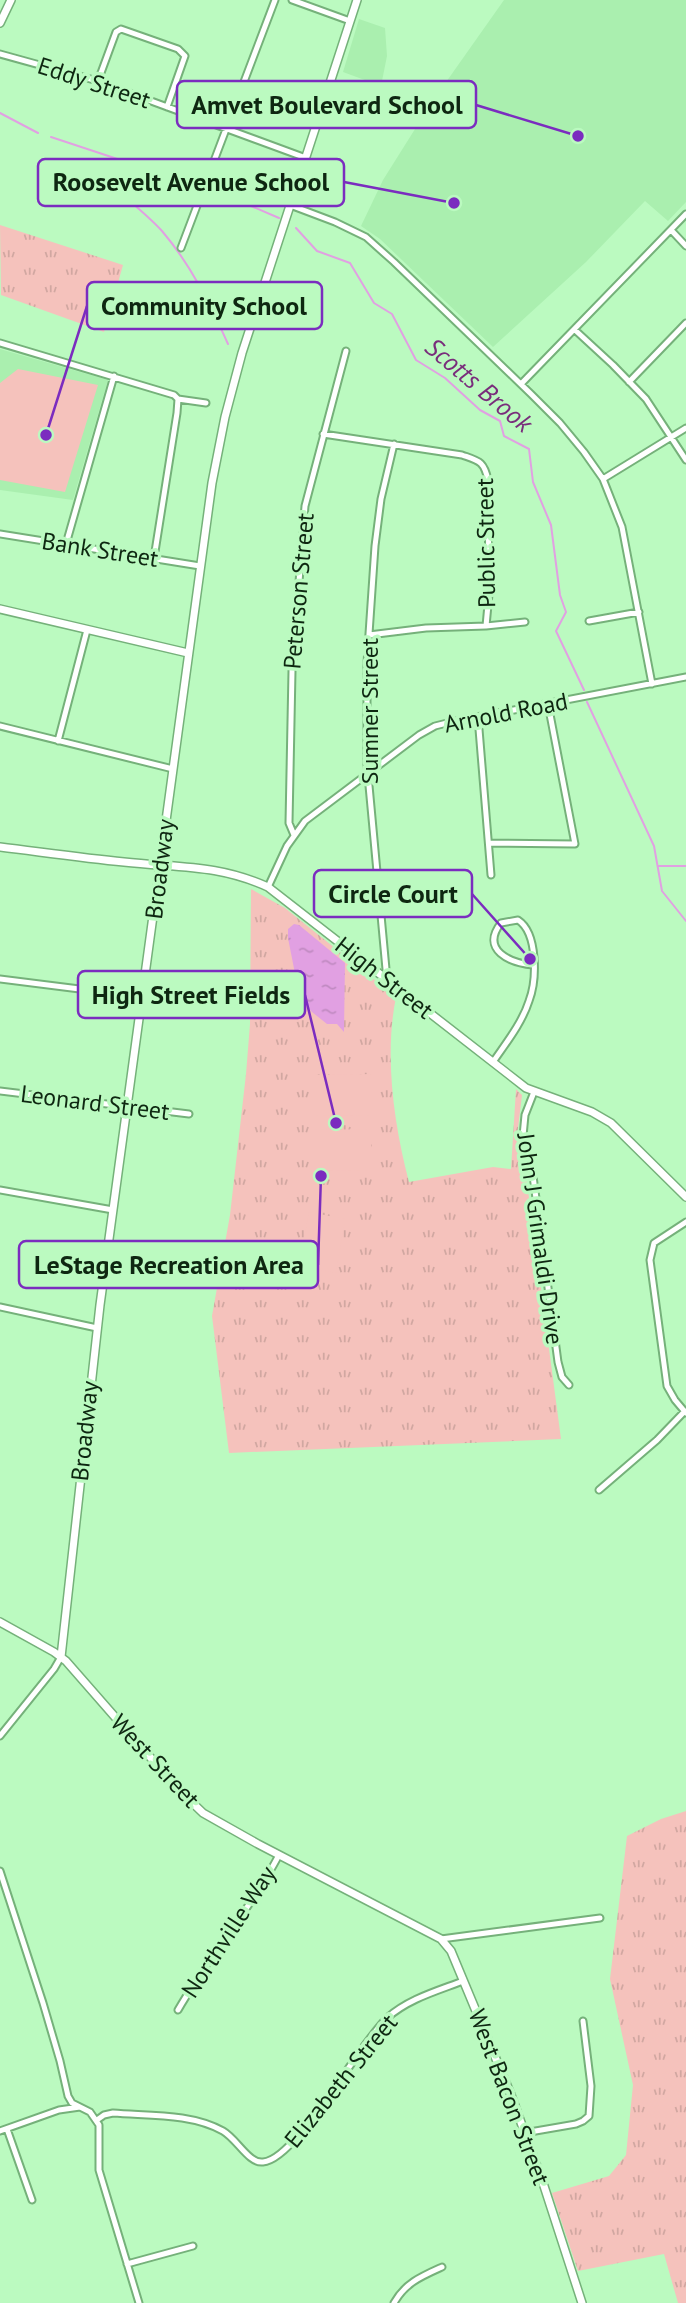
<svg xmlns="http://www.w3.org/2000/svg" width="686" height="2303" viewBox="0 0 686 2303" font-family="'PT Sans',sans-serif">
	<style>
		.built { fill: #aaefaf }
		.grass { fill: url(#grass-tufts) }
		.garden { fill: #f5c2bc }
		.water { fill: url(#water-ripples) }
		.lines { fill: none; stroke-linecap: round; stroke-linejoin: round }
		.stream { stroke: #e1a0e2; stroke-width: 2 }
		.street-casing { stroke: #75b17a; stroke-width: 9 }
		.secondary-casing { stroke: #75b17a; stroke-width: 10 }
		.street { stroke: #fff; stroke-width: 5 }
		.secondary { stroke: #fff; stroke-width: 7 }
		.labels { text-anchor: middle; stroke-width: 7; stroke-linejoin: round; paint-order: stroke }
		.street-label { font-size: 24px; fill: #0e2711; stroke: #bbfac0 }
		.water-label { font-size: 26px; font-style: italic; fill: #792d7b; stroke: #bbfac0 }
		.leader { fill: none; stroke: #7b2cbf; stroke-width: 2.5 }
		.callout-dot { fill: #7b2cbf; stroke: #bbfac0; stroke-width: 2.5 }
		.callout { fill: #bbfac0; stroke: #7b2cbf; stroke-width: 2.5 }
		.callout-label { font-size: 26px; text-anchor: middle; font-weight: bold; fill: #0e2711 }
	</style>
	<defs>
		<pattern id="grass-tufts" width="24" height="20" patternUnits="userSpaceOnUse" patternTransform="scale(1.75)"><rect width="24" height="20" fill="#f5c2bc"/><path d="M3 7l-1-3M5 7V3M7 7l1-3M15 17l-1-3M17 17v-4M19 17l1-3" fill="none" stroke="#d1a7a1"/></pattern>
		<pattern id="water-ripples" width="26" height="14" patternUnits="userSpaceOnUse" patternTransform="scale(1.75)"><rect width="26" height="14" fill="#e1a0e2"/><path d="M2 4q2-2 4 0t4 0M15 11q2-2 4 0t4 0" fill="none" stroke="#c08ac1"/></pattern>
	</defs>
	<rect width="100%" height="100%" fill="#bbfac0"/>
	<path class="built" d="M 504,0 L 686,0 L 686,202 L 668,221 L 645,201 L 586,262 L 493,347 L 380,239 L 361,226 L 383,180 L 432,102 Z
		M 359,19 L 385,28 L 387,56 L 381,86 L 343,72 Z
		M 0,349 L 108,380 L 73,500 L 0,490 Z"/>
	<path class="grass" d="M 0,225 L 123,265 L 104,332 L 1,295 Z
		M 251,889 L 285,908 L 396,997 C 384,1056 394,1125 409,1182 L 493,1167 L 511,1169 L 516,1089 L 522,1095 L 517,1136 L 525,1168 L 561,1439 L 229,1453 L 212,1316 L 230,1215 L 246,1074 L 250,1024 Z
		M 686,1811 L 686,2303 L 678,2303 L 664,2254 L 578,2271 L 552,2193 L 609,2176 L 626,2155 L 633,2085 L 610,1979 L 627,1836 L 661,1819 Z"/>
	<path class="garden" d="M 18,369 L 98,385 L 65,492 L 0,480 L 0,383 Z
		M 373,1074 L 373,1115 L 312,1116 L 312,1075 Z
		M 371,1129 L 371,1170 L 310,1171 L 310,1130 Z
		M 309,1212 L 345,1219 L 336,1273 L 299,1266 Z"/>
	<path class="water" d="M 294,924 L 299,925 L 345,963 L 344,1032 L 337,1024 L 327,1024 L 312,1012 L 300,999 L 288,938 L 288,929 Z"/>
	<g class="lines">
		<path class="stream" d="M 0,113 L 38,133
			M 51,137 L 199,186
			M 121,161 L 117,190 C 133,204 148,216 162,231 C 191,265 210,304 228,344
			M 214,190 L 279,218
			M 296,228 L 317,251 L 350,263 L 374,303 L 392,314 L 416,360 L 445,378 L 480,410 L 500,421 L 504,436 L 529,449 L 533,482 L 551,525 L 560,595 L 566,612 L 556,631 L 584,690
			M 587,702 L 654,846 L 662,891 L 686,921
			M 659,866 L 686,866"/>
		<defs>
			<path id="street" d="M 292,0 L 350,21
				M 0,54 L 94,80 L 306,158
				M 98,81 L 116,32 L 121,29 L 178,49 L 185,56 L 167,107
				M 290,205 L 335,222 L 366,237 L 394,262 L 531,394 L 560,423 L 584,452 L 603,479 L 622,527 L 652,684
				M 671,230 L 686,246
				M 181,248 L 275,0
				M 575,330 L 613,365 L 646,399 L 686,460
				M 0,343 L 174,395 L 178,399 L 206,403
				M 629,382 L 686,323
				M 521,384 L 686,214
				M 323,434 L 462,455 C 479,461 484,461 488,480 L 489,594 L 486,626
				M 603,479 L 686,428
				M 0,534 L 200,566
				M 66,544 L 114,376
				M 154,558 L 177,413 L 178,399
				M 589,621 L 639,612
				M 369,635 L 426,628 L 486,626 L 525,622
				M 478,717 L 491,875
				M 0,726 L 173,769
				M 58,741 L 87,630
				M 294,835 L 289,823 L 292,671 L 305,506 L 346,351
				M 489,843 L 575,844 L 548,704
				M 268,887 L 287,846 L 305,821 L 419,735 L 435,726 L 451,722 L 686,677
				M 0,979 L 143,997
				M 387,980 L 367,764 L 367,663 L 375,546 L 381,499 L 394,444
				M 493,1062 C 506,1043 522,1023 529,1001 C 537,980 538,933 518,920 L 501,923 C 480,950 510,963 533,965
				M 0,1091 L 189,1114
				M 534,1092 L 525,1115 L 523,1136 L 533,1176 L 558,1362 L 562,1377 L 569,1385
				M 0,1190 L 113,1210
				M 686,1222 L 654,1243 L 650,1260 L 667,1386 L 675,1400 L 686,1413
				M 0,1307 L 97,1328
				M 599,1490 L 657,1440 L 685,1411
				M 0,1736 L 54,1669 L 61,1657
				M 0,1871 L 43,2003 L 60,2061 L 68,2096 L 72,2103 L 90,2112 L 99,2125 L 99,2170 L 139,2303
				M 441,1939 L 600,1918
				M 178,2010 C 209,1956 250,1910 279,1855
				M 97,2120 L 104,2115 L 113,2113 C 148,2116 191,2113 223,2131 C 237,2139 249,2164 263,2162 C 296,2160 358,2045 387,2018 C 408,1999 437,1991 463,1981
				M 7,2129 L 32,2200
				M 0,2131 L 59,2110 L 80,2107
				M 524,2133 L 576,2124 L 583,2121 L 589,2116 L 591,2086 L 583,2021
				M 127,2264 L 193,2246
				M 394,2303 C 405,2283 422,2276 442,2267"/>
			<path id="secondary" d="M 0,23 L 11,0
				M 0,609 L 188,653
				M 0,847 C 41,852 83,858 124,862 C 178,868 217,864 268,887 L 526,1088 L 592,1112 L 611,1123 L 686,1197
				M 0,1622 L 54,1652 L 66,1661 L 178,1789 L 203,1813 L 258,1844 L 441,1939 L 451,1951 L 511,2095 L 544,2186 L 582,2303
				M 61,1657 L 100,1305 L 212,483 L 225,417 L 242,353 L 357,0"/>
		</defs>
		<use href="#street" class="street-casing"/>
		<use href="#secondary" class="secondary-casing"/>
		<use href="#street" class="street"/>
		<use href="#secondary" class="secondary"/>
	</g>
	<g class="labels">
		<g class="street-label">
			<text transform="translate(94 83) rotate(18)" y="8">Eddy Street</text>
			<text transform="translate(486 543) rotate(-91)" y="8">Public Street</text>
			<text transform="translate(100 550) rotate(9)" y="8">Bank Street</text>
			<text transform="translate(299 591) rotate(-85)" y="8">Peterson Street</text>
			<text transform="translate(370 711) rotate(-90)" y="8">Sumner Street</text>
			<text transform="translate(506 713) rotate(-11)" y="8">Arnold Road</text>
			<text transform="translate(160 869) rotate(-83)" y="8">Broadway</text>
			<text transform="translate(384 978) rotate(38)" y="8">High Street</text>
			<text transform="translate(95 1103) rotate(7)" y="8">Leonard Street</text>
			<text transform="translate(540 1239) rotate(82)" y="8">John J Grimaldi Drive</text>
			<text transform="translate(85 1431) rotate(-84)" y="8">Broadway</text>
			<text transform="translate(155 1761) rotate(47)" y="8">West Street</text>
			<text transform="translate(229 1932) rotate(-57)" y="8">Northville Way</text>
			<text transform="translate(341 2081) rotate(-51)" y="8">Elizabeth Street</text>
			<text transform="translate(509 2097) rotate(69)" y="8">West Bacon Street</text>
		</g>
		<g class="water-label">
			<text transform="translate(479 385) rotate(40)" y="9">Scotts Brook</text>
		</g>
	</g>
	<path class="leader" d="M578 136L476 105M454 203L344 182M46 435L87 306M530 959L472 894M336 1123L305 995M321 1176L318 1265"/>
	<g class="callout-dot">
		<circle cx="578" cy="136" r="7"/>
		<circle cx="454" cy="203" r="7"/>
		<circle cx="46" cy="435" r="7"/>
		<circle cx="530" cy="959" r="7"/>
		<circle cx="336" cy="1123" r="7"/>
		<circle cx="321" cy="1176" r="7"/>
	</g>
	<g class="callout">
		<rect x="177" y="81" width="299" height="47" rx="7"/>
		<rect x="38" y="159" width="306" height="47" rx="7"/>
		<rect x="87" y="282" width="235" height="47" rx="7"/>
		<rect x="314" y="870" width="158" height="47" rx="7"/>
		<rect x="78" y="971" width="227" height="47" rx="7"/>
		<rect x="19" y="1241" width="299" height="47" rx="7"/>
	</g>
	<g class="callout-label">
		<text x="327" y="114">Amvet Boulevard School</text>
		<text x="191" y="191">Roosevelt Avenue School</text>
		<text x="204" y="315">Community School</text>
		<text x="393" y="903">Circle Court</text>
		<text x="191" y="1004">High Street Fields</text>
		<text x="169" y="1274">LeStage Recreation Area</text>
	</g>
</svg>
